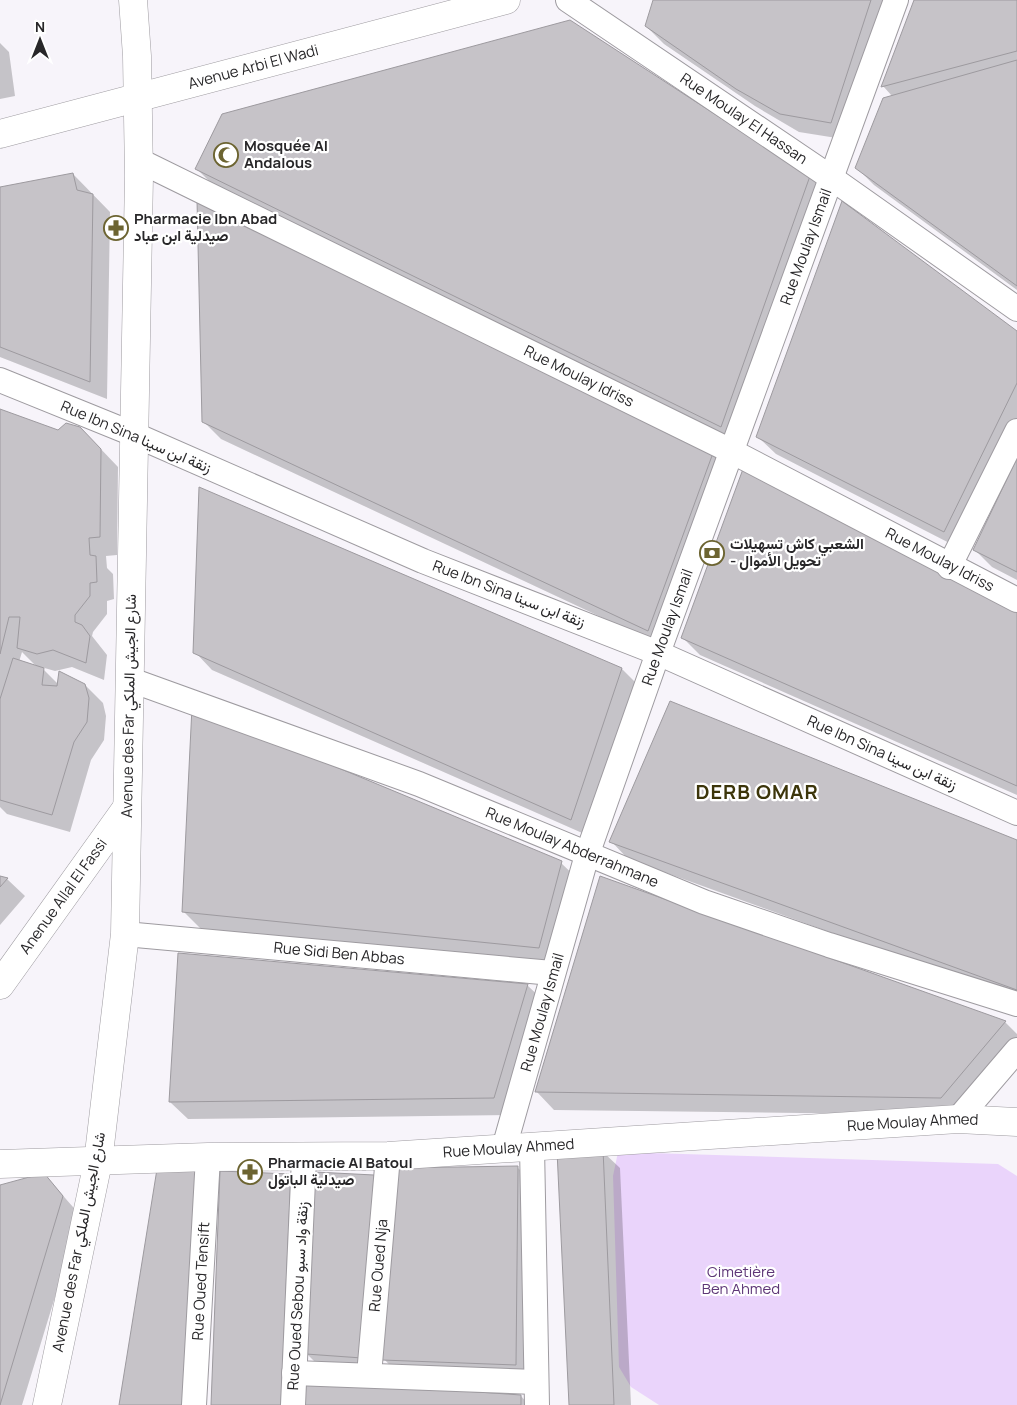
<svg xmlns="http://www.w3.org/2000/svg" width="1017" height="1405" viewBox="0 0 1017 1405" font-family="Manrope,Vazirmatn,sans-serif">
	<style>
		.green { fill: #ead4fb }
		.shadow { fill: #0003; fill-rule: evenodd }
		.building { fill: #c6c3c8; stroke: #9d9a9f }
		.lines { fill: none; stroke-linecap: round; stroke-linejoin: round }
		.street-casing { stroke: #9e9ba0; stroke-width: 26 }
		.secondary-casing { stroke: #9e9ba0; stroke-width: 29 }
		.street { stroke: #fff; stroke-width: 24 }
		.secondary { stroke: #fff; stroke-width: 28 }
		.labels { text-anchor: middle; stroke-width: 4.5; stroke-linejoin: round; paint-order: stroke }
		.street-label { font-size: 15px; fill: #282729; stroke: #fff }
		.poi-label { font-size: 15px; font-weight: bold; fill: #282729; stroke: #fff; text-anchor: start }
		.park-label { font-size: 15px; fill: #5e3777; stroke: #fff }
		.district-label { font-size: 20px; font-weight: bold; letter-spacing: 1px; fill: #3c350a; stroke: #fff }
	</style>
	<rect width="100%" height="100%" fill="#f7f4fa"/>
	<path class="green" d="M 618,1152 L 998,1164 L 1017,1176 L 1017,1405 L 659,1405 L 631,1387 L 619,1367 L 613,1176 Z"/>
	<path class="shadow" d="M 655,0 L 894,0 L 849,140 L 799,132 L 755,106 L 664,44 L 646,26 Z
		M 916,0 L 1017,0 L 1017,290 L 874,185 L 857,168 L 892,96 L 883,86 Z
		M 0,43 L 9,52 L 15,96 L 0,99 Z
		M 197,169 L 810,176 L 827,194 L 739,443 L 215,187 Z
		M 73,174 L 110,212 L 107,399 L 0,357 L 0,189 Z
		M 1017,332 L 1017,436 L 961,549 L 776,454 L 758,437 Z
		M 0,410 L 98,446 L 118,467 L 117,555 L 106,556 L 107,568 L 113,574 L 114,599 L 107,601 L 107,614 L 93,632 L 92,636 L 107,655 L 104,680 L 72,667 L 55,671 L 41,667 L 59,685 L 85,685 L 103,703 L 106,716 L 104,740 L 91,760 L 70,832 L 7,814 L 0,807 ZM 22,652 L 34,664 L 38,667 L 19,662 Z
		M 203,421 L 712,454 L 730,472 L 665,647 L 221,439 Z
		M 1017,461 L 1017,580 L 992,567 L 975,550 Z
		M 1017,613 L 1017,795 L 700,655 L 683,638 Z
		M 195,652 L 622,669 L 639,686 L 589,836 L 212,670 Z
		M 611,841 L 1017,841 L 1017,1000 L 628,859 Z
		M 561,863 L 579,880 L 557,965 L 201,929 L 184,912 Z
		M 0,877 L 7,879 L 25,896 L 0,925 Z
		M 600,878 L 1005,1022 L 1017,1034 L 1017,1046 L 959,1115 L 554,1110 L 537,1092 Z
		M 527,985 L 545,1002 L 511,1115 L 188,1119 L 170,1102 Z
		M 602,1151 L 620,1168 L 631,1405 L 570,1405 Z
		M 517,1167 L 535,1185 L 534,1382 L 401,1377 L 384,1359 Z
		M 44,1174 L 80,1215 L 22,1405 L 0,1405 L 0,1186 Z
		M 290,1175 L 308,1193 L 299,1405 L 212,1405 Z
		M 374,1176 L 391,1193 L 379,1375 L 324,1371 L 307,1354 Z
		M 521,1396 L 529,1405 L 306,1405 Z"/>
	<path class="building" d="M 653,0 L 871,0 L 831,123 L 780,114 L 736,89 L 645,26 Z
		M 914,0 L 1017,0 L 1017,51 L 881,87 Z
		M 570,20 L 810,176 L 721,427 L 195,169 L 222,114 Z
		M 1017,60 L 1017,286 L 855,168 L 883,98 Z
		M 73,173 L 77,190 L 93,194 L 90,382 L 0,347 L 0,187 Z
		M 197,200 L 713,453 L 648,631 L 202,422 Z
		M 842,201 L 1017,331 L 1017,383 L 944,532 L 756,437 Z
		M 0,409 L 58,430 L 66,423 L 80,427 L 101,449 L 100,537 L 89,538 L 90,555 L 96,556 L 97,582 L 90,583 L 90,596 L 75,615 L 75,622 L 82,625 L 90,636 L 86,663 L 53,650 L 37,654 L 17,648 L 20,617 L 9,617 L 0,654 Z
		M 1017,458 L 1017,572 L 973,550 Z
		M 743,469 L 1017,612 L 1017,786 L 681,638 Z
		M 199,487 L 622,668 L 571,820 L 193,653 Z
		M 13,658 L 44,668 L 42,685 L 57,686 L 59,671 L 85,684 L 89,698 L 87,722 L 74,742 L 52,815 L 0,800 L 0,699 Z
		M 670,701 L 1017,840 L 1017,990 L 609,842 Z
		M 192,707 L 562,861 L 539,948 L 182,912 Z
		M 0,876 L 8,878 L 0,887 Z
		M 600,876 L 1006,1021 L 941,1098 L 535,1092 Z
		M 178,953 L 528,984 L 494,1098 L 169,1102 Z
		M 603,1149 L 614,1405 L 569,1405 L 557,1151 Z
		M 518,1166 L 516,1365 L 382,1360 L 397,1168 Z
		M 157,1169 L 197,1170 L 185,1405 L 119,1405 Z
		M 220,1171 L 291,1174 L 281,1405 L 211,1405 Z
		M 315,1172 L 374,1175 L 362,1358 L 306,1354 Z
		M 44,1173 L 63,1196 L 0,1405 L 0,1185 Z
		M 306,1380 L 521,1395 L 521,1405 L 305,1405 Z"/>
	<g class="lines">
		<defs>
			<g id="street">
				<path id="s1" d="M 568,0 L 830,177 L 1017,309"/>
				<path id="s2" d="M 138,160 L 733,452 L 1017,600"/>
				<path d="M 0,380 L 133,434 L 423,561 L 658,653 L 1017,813"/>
				<path d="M 949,567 L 1017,431"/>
				<path id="s3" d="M 131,680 L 419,784 L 704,902 L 829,945 L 1017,1004"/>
				<path id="s4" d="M 125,934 L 552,973"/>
				<path d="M 958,1119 L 1017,1050"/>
				<path d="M 532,1147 L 537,1405"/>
				<path id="s5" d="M 504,1148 L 587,855 L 658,653 L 896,0"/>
				<path d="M 294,1373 L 536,1382"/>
				<path id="s6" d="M 369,1375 L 388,1156"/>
				<path id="s7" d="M 194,1405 L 208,1157"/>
				<path d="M 293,1405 L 304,1158"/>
			</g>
			<g id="secondary">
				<path id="s8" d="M 0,134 L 506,0"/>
				<path id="s9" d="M 0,985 L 126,809"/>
				<path id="s10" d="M 0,1164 L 208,1157 L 388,1156 L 958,1119 L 1017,1122"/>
				<path d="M 47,1405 L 98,1162 L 125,934 L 139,176 L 137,56 L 133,0"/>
			</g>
		</defs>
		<use href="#street" class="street-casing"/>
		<use href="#secondary" class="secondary-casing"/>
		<use href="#street" class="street"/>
		<use href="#secondary" class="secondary"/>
	</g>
	<defs>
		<symbol id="mosque-ring" viewBox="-11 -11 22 22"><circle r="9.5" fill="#fff" stroke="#6c6431" stroke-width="1.5"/><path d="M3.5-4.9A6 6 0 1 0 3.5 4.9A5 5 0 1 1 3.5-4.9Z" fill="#6c6431"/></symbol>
		<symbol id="pharmacy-ring" viewBox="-11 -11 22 22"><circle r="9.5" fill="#fff" stroke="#6c6431" stroke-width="1.5"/><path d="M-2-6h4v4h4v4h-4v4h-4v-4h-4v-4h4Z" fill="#6c6431"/></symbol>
		<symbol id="bank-ring" viewBox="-11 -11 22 22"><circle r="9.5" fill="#fff" stroke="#6c6431" stroke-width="1.5"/><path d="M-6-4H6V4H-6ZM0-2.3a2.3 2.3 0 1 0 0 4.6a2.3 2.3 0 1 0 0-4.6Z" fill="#6c6431"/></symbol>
	</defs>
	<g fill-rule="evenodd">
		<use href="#mosque-ring" x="212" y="141" width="28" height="28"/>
		<use href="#pharmacy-ring" x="102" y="214" width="28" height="28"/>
		<use href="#bank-ring" x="698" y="539" width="28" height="28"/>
		<use href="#pharmacy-ring" x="236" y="1158" width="28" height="28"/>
	</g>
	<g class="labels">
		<g class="street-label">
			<text dy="5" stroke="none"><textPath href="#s8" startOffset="262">Avenue Arbi El Wadi</textPath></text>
			<text dy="5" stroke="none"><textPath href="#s1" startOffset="212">Rue Moulay El Hassan</textPath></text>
			<text dy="5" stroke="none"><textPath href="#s5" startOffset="951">Rue Moulay Ismail</textPath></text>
			<text dy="5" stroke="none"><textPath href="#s2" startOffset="491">Rue Moulay Idriss</textPath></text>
			<text transform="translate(136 437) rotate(23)" y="5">Rue Ibn Sina زنقة ابن سينا</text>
			<text dy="5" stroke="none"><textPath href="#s2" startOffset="896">Rue Moulay Idriss</textPath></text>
			<text transform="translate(509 594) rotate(21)" y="5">Rue Ibn Sina زنقة ابن سينا</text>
			<text dy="5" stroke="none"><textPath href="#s5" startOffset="546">Rue Moulay Ismail</textPath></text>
			<text transform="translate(129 706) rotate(-89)" y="5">Avenue des Far شارع الجيش الملكي</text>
			<text transform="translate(882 753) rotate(24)" y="5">Rue Ibn Sina زنقة ابن سينا</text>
			<text dy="5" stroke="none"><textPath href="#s3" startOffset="472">Rue Moulay Abderrahmane</textPath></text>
			<text dy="5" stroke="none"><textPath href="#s9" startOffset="109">Anenue Allal El Fassi</textPath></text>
			<text dy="5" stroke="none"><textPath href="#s4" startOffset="215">Rue Sidi Ben Abbas</textPath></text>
			<text dy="5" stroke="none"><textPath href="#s5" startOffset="141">Rue Moulay Ismail</textPath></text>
			<text dy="5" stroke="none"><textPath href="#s10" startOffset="914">Rue Moulay Ahmed</textPath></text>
			<text dy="5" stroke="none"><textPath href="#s10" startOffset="509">Rue Moulay Ahmed</textPath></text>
			<text transform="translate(79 1242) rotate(-79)" y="5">Avenue des Far شارع الجيش الملكي</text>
			<text dy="5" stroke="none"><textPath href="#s6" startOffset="110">Rue Oued Nja</textPath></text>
			<text dy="5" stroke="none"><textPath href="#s7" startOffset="124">Rue Oued Tensift</textPath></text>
			<text transform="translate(298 1296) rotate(-87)" y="5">Rue Oued Sebou زنقة واد سبو</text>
		</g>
		<g class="poi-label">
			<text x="244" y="151">Mosquée Al<tspan x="244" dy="17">Andalous</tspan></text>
			<text x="134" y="224">Pharmacie Ibn Abad<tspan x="134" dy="17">صيدلية ابن عباد</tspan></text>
			<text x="730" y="549">الشعبي كاش تسهيلات<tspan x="730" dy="17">- تحويل الأموال</tspan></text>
			<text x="268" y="1168">Pharmacie Al Batoul<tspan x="268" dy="17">صيدلية الباتول</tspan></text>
		</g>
		<g class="park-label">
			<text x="741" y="1277">Cimetière<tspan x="741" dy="17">Ben Ahmed</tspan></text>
		</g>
		<g class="district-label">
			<text x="757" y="799">DERB OMAR</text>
		</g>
	</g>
	<g transform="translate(40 40)" stroke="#ffffff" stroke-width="4" paint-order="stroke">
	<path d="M0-4L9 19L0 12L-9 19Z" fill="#282729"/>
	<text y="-8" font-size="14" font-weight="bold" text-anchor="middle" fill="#282729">N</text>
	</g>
</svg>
